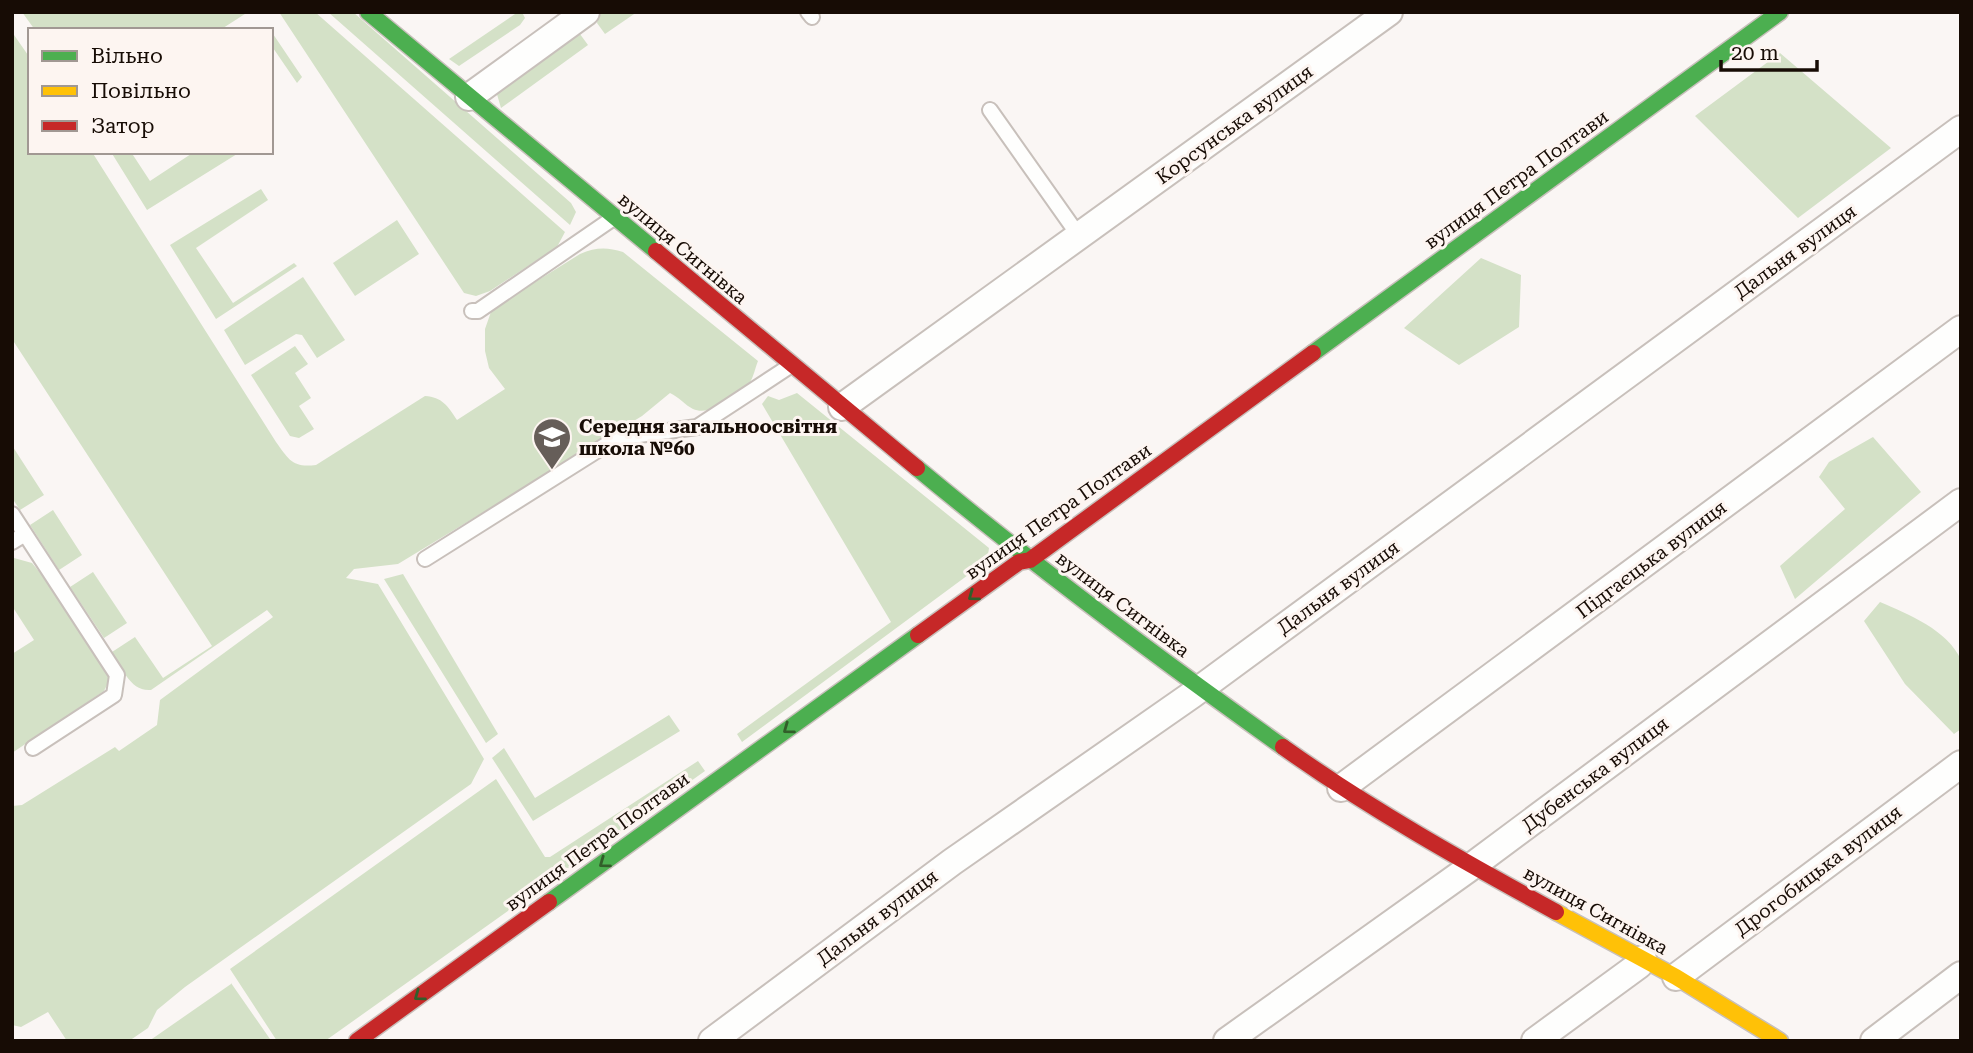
<svg xmlns="http://www.w3.org/2000/svg" width="1973" height="1053" viewBox="0 0 1973 1053" font-family="'Roboto Serif',serif">
	<style>
		.green { fill: #d4e1c7 }
		.lines { fill: none; stroke-linecap: round; stroke-linejoin: round }
		.lane-casing { stroke: #c8c0bb; stroke-width: 18 }
		.street-casing { stroke: #c8c0bb; stroke-width: 30 }
		.fast-casing { stroke: #c8c0bb; stroke-width: 19 }
		.slow-casing { stroke: #c8c0bb; stroke-width: 19 }
		.jam-casing { stroke: #c8c0bb; stroke-width: 19 }
		.lane { stroke: #fefefd; stroke-width: 14 }
		.street { stroke: #fefefd; stroke-width: 26 }
		.fast { stroke: #4caf50; stroke-width: 16 }
		.slow { stroke: #ffc107; stroke-width: 16 }
		.jam { stroke: #c62828; stroke-width: 16 }
		.oneway { stroke: #325e2a }
		.labels { text-anchor: middle; stroke-width: 6; stroke-linejoin: round; paint-order: stroke }
		.street-label { font-size: 19px; fill: #170c05; stroke: #fdf5f1 }
		.poi-label { font-size: 19px; font-weight: bold; fill: #170c05; stroke: #fdf5f1; text-anchor: start }
	</style>
	<rect width="100%" height="100%" fill="#faf6f4"/>
	<path class="green" d="M 22,12 L 248,12 L 220,30 L 35,30 Z
		M 279,12 L 315,12 L 565,232 L 557,247 L 490,291 L 476,296 L 464,293 Z
		M 328,12 L 353,12 L 571,203 L 576,212 L 570,225 Z
		M 518,12 L 522,12 L 525,18 L 520,25 L 459,66 L 449,59 Z
		M 604,12 L 637,12 L 605,34 L 597,23 L 598,16 Z
		M 577,30 L 588,45 L 501,108 L 496,91 Z
		M 271,31 L 302,77 L 297,83 L 271,45 Z
		M 12,32 L 30,58 L 30,152 L 92,152 L 276,442 C 289,460 293,468 316,465 L 425,396 C 442,397 448,406 457,420 L 505,389 L 489,368 L 485,351 L 485,329 L 492,309 L 580,254 C 596,247 607,247 623,252 L 758,361 C 755,368 754,376 750,382 C 741,396 710,417 693,409 C 685,405 679,397 670,393 L 642,416 L 398,564 L 354,569 L 346,578 L 378,584 L 484,759 L 471,784 L 185,987 L 157,1010 L 148,1028 L 129,1041 L 67,1041 L 48,1012 L 21,1027 L 12,1025 L 12,806 L 22,805 L 115,747 L 119,751 L 157,725 L 160,700 L 273,617 L 267,610 L 151,690 C 130,692 122,667 112,652 L 135,637 L 163,678 L 212,646 L 12,339 Z
		M 1780,53 L 1891,148 L 1798,218 L 1695,116 Z
		M 111,152 L 131,152 L 150,181 L 194,152 L 236,152 L 237,154 L 147,210 Z
		M 261,189 L 268,200 L 196,248 L 233,303 L 294,263 L 297,266 L 216,319 L 170,245 Z
		M 397,220 L 419,254 L 355,296 L 333,263 Z
		M 1481,258 L 1521,275 L 1519,327 L 1459,365 L 1404,328 Z
		M 303,277 L 345,340 L 317,358 L 302,335 L 296,334 L 245,365 L 224,330 Z
		M 295,346 L 308,364 L 295,373 L 311,398 L 299,406 L 314,429 L 299,438 L 290,436 L 251,375 Z
		M 797,393 L 989,548 L 987,561 L 742,742 L 737,734 L 891,622 L 762,404 L 768,396 L 779,400 Z
		M 1873,437 L 1921,492 L 1795,599 L 1780,566 L 1845,509 L 1819,477 L 1829,462 Z
		M 13,447 L 44,495 L 20,510 L 12,498 Z
		M 53,510 L 82,555 L 59,570 L 30,525 Z
		M 14,558 L 32,563 L 42,575 L 110,679 L 104,691 L 12,753 L 12,654 L 34,640 L 12,606 Z
		M 93,572 L 127,623 L 104,638 L 70,587 Z
		M 403,574 L 498,734 L 486,743 L 384,579 Z
		M 1880,602 C 1908,614 1948,630 1961,660 L 1961,729 L 1954,734 L 1905,684 L 1864,621 Z
		M 669,715 L 680,731 L 533,821 L 492,758 L 504,748 L 535,798 Z
		M 698,761 L 705,771 L 325,1041 L 277,1041 L 230,969 L 496,779 L 545,857 L 550,857 Z
		M 231,983 L 270,1039 L 149,1041 L 231,984 Z"/>
	<g class="lines">
		<defs>
			<path id="lane" d="M 808,12 L 812,17
				M 990,110 L 1079,236
				M 472,311 L 478,311 L 612,219
				M 12,514 L 117,675 L 114,695 L 33,748
				M 12,542 L 25,534
				M 425,559 L 617,438 L 697,427 L 790,366"/>
			<path id="street" d="M 469,97 L 586,12
				M 842,407 L 1389,12
				M 1341,788 L 1961,329
				M 1676,977 L 1961,764
				M 712,1041 L 952,862 L 1193,694 L 1961,129
				M 1227,1041 L 1468,869 L 1961,502
				M 1535,1041 L 1639,965 L 1643,959
				M 1874,1041 L 1961,975"/>
			<path id="fast" d="M 368,12 L 656,251
				M 1313,353 L 1780,12
				M 917,468 C 1035,566 1158,658 1283,747
				M 549,902 L 918,635"/>
			<path id="slow" d="M 1556,912 L 1676,977 L 1780,1041"/>
			<path id="jam" d="M 656,251 L 917,468
				M 918,635 L 1019,562 L 1030,560 L 1313,353
				M 1283,747 C 1370,809 1463,861 1556,912
				M 357,1041 L 549,902"/>
		</defs>
		<use href="#lane" class="lane-casing"/>
		<use href="#street" class="street-casing"/>
		<use href="#fast" class="fast-casing"/>
		<use href="#slow" class="slow-casing"/>
		<use href="#jam" class="jam-casing"/>
		<use href="#lane" class="lane"/>
		<use href="#street" class="street"/>
		<use href="#fast" class="fast"/>
		<use href="#slow" class="slow"/>
		<use href="#jam" class="jam"/>
	</g>
	<defs><path id="oneway-chevron" d="M-2-3.5L2.5 0L-2 3.5" fill="none" stroke-width="1.6" stroke-linecap="round" stroke-linejoin="round" transform="scale(1.75)"/></defs>
	<g class="oneway">
		<use href="#oneway-chevron" transform="translate(973 596) rotate(144)"/>
		<use href="#oneway-chevron" transform="translate(788 729) rotate(144)"/>
		<use href="#oneway-chevron" transform="translate(604 863) rotate(144)"/>
		<use href="#oneway-chevron" transform="translate(419 996) rotate(144)"/>
	</g>
	<defs>
		<symbol id="school-pin" viewBox="-11 -11 22 30"><path d="M0 17L-7.5 6A9.5 9.5 0 1 1 7.5 6Z" fill="#665e59" stroke="#fdf5f1"/><path d="M0-5L7-2L0 1L-7-2ZM-4 1L0 2.5L4 1V4Q0 6-4 4Z" fill="#fff"/></symbol>
	</defs>
	<g fill-rule="evenodd">
		<use href="#school-pin" x="530" y="415" width="44" height="60"/>
	</g>
	<g class="labels">
		<g class="street-label">
			<text transform="translate(1234 124) rotate(-36)" y="7">Корсунська вулиця</text>
			<text transform="translate(1516 179) rotate(-36)" y="7">вулиця Петра Полтави</text>
			<text transform="translate(683 248) rotate(40)" y="7">вулиця Сигнівка</text>
			<text transform="translate(1795 251) rotate(-36)" y="7">Дальня вулиця</text>
			<text transform="translate(1058 511) rotate(-35)" y="7">вулиця Петра Полтави</text>
			<text transform="translate(1651 559) rotate(-37)" y="7">Підгаєцька вулиця</text>
			<text transform="translate(1338 587) rotate(-36)" y="7">Дальня вулиця</text>
			<text transform="translate(1123 604) rotate(37)" y="7">вулиця Сигнівка</text>
			<text transform="translate(1595 774) rotate(-37)" y="7">Дубенська вулиця</text>
			<text transform="translate(597 841) rotate(-36)" y="7">вулиця Петра Полтави</text>
			<text transform="translate(1818 870) rotate(-37)" y="7">Дрогобицька вулиця</text>
			<text transform="translate(1596 910) rotate(29)" y="7">вулиця Сигнівка</text>
			<text transform="translate(877 917) rotate(-37)" y="7">Дальня вулиця</text>
		</g>
		<g class="poi-label">
			<text x="579" y="433">Середня загальноосвітня<tspan x="579" dy="22">школа №60</tspan></text>
		</g>
	</g>
	<rect width="1973" height="1053" fill="none" stroke="#170c05" stroke-width="28"/>
	<rect x="28" y="28" width="245" height="126" fill="#fdf5f1" stroke="#a19893" stroke-width="2"/>
	<rect x="42" y="51" width="35" height="10" fill="#4caf50" stroke="#a19893" stroke-width="2"/>
	<text x="91" y="63" font-size="21" fill="#170c05">Вільно</text>
	<rect x="42" y="86" width="35" height="10" fill="#ffc107" stroke="#a19893" stroke-width="2"/>
	<text x="91" y="98" font-size="21" fill="#170c05">Повільно</text>
	<rect x="42" y="121" width="35" height="10" fill="#c62828" stroke="#a19893" stroke-width="2"/>
	<text x="91" y="133" font-size="21" fill="#170c05">Затор</text>
	<path d="M1721 60v10h96v-10" fill="none" stroke="#170c05" stroke-width="3.5"/>
	<text x="1731" y="60" font-size="21" fill="#170c05" stroke="#fdf5f1" stroke-width="5" paint-order="stroke">20 m</text>
</svg>
